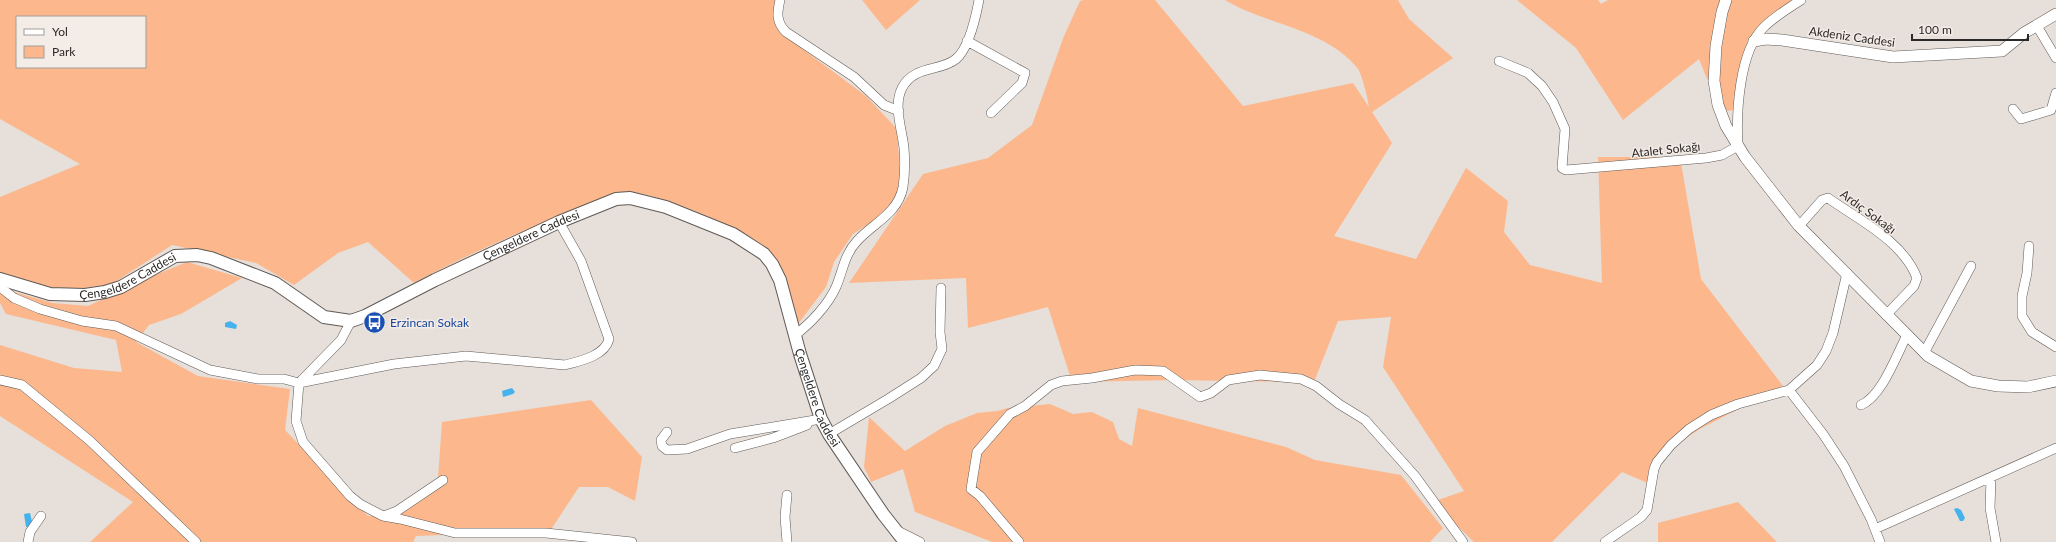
<svg xmlns="http://www.w3.org/2000/svg" width="2056" height="542" viewBox="0 0 2056 542" font-family="Lato,sans-serif">
	<style>
		.green { fill: #fcb88c; fill-rule: evenodd }
		.water { fill: #44b3ed }
		.lines { fill: none; stroke-linecap: round; stroke-linejoin: round }
		.minor-casing { stroke: #605a56; stroke-width: 10 }
		.tertiary-casing { stroke: #605a56; stroke-width: 12 }
		.secondary-casing { stroke: #605a56; stroke-width: 14 }
		.minor { stroke: #fff; stroke-width: 9 }
		.tertiary { stroke: #fff; stroke-width: 11 }
		.secondary { stroke: #fff; stroke-width: 12 }
		.labels { text-anchor: middle; stroke-width: 3; stroke-linejoin: round; paint-order: stroke }
		.street-label { font-size: 12px; fill: #2b2927; stroke: #f3ece7 }
		.transit-label { font-size: 12px; fill: #164399; stroke: #f3ece7; text-anchor: start }
	</style>
	<rect width="100%" height="100%" fill="#e6dfda"/>
	<path class="green" d="M 0,0 L 778,0 L 781,33 L 866,96 L 897,129 L 901,188 L 889,211 L 853,234 L 834,262 L 826,287 L 798,324 C 792,302 784,270 769,252 C 752,232 661,194 634,193 C 624,193 609,201 599,204 C 535,223 473,252 414,283 L 368,242 L 338,253 L 294,285 L 256,263 L 172,245 L 112,284 L 66,291 L 0,276 L 0,197 L 80,164 L 0,119 ZM 17,17 L 145,17 L 145,67 L 17,67 Z
		M 862,0 L 920,0 L 886,30 Z
		M 1084,0 L 1155,0 L 1243,106 L 1353,83 L 1369,107 C 1368,99 1362,75 1358,69 C 1327,29 1266,25 1225,0 L 1398,0 L 1409,19 L 1453,58 L 1372,112 L 1392,143 L 1334,236 L 1416,259 L 1466,168 L 1508,201 L 1504,232 L 1530,265 L 1602,283 L 1598,157 L 1680,157 L 1701,279 L 1783,386 L 1698,430 L 1658,457 L 1650,484 L 1622,472 L 1552,542 L 1474,542 L 1432,502 L 1464,491 L 1383,367 L 1391,317 L 1338,321 L 1314,382 L 1173,380 L 1072,382 L 1048,307 L 968,328 L 966,278 L 849,283 L 923,174 L 988,158 L 1032,125 L 1064,36 L 1080,1 Z
		M 1517,0 L 1598,0 L 1601,4 L 1608,0 L 1801,0 L 1751,36 L 1739,95 L 1734,110 L 1727,111 L 1707,79 L 1699,59 L 1623,120 L 1576,48 Z
		M 187,262 L 242,278 L 181,314 L 149,325 L 136,342 L 198,376 L 290,389 L 285,430 L 368,516 L 405,512 L 438,477 L 442,422 L 591,400 L 642,457 L 635,501 L 608,487 L 579,487 L 550,531 L 416,536 L 413,542 L 90,542 L 133,502 L 0,416 L 0,345 L 74,368 L 122,372 L 116,340 L 6,314 L 0,303 L 0,288 L 53,303 L 88,306 L 145,279 Z
		M 1050,404 L 1073,414 L 1092,412 L 1113,422 L 1119,439 L 1132,446 L 1138,408 L 1286,447 L 1315,460 L 1401,475 L 1443,528 L 1430,542 L 992,542 L 915,512 L 903,469 L 871,482 L 864,467 L 869,417 L 905,451 L 945,426 L 977,413 L 997,411 L 1008,408 Z
		M 1738,502 L 1777,542 L 1658,542 L 1658,523 Z"/>
	<path class="water" d="M 230,321 L 237,325 L 236,329 L 225,327 L 225,323 Z
		M 512,388 L 515,392 L 513,394 L 503,397 L 502,391 Z
		M 1957,508 L 1961,510 L 1965,518 L 1963,521 L 1960,521 L 1954,509 Z
		M 30,513 L 33,526 L 26,527 L 24,514 Z"/>
	<g class="lines">
		<defs>
			<path id="minor" d="M 780,0 C 777,13 776,22 786,32 L 854,77 L 884,105 L 899,111
				M 2037,26 L 2056,58
				M 967,41 L 1025,73 L 1022,83 L 991,113
				M 1499,61 L 1528,73 L 1542,86 L 1553,102 L 1565,129 L 1562,168 L 1566,170 L 1706,158 L 1722,155 L 1738,146 C 1736,113 1739,51 1764,27 C 1775,16 1789,8 1801,0
				M 2013,109 L 2021,119 L 2051,110 L 2056,93
				M 1799,226 L 1822,200 L 1828,198 C 1859,220 1903,241 1917,278 L 1914,286 L 1886,315
				M 2029,246 L 2027,273 L 2022,296 L 2022,316 L 2032,332 L 2056,347
				M 0,287 L 14,298 L 40,309 L 82,321 L 116,326 L 210,370 L 258,379 L 284,379 L 299,383 L 394,364 L 466,356 L 565,365 C 580,361 605,356 609,339 L 581,261 L 559,222
				M 351,321 L 341,340 L 299,383 L 296,421 L 303,442 L 350,496 L 360,504 L 383,516 L 400,519 L 455,533 L 546,533 L 632,542
				M 795,335 C 810,324 828,305 836,287 C 843,271 844,255 857,241 C 873,223 898,214 903,187 C 905,174 905,161 904,148 C 902,129 893,106 902,88 C 914,65 940,72 956,59 C 969,48 976,16 979,0
				M 1924,353 L 1971,266
				M 0,380 L 22,385 L 89,440 L 196,542
				M 1789,390 L 1823,434 L 1844,466 L 1871,519 L 1880,542
				M 1861,405 C 1882,396 1896,356 1907,335
				M 667,432 L 661,440 L 662,446 L 667,450 L 687,449 L 730,434 L 821,419
				M 829,434 L 888,399 L 921,378 L 934,366 L 942,349 L 940,332 L 941,288
				M 735,448 L 773,438 L 807,425
				M 1991,478 L 1990,508 L 1996,542
				M 787,495 L 785,517 L 787,542
				M 384,516 L 397,511 L 443,480
				M 1875,529 L 2056,448
				M 898,531 L 920,542
				M 28,542 L 30,532 L 41,516
				M 1019,542 L 980,496 L 971,489 L 977,452 L 1010,414 L 1025,406 L 1051,385 L 1062,381 L 1092,378 L 1135,370 L 1163,371 L 1200,397 L 1211,393 L 1228,380 L 1260,375 L 1301,379 L 1316,386 L 1339,404 L 1365,420 L 1415,476 L 1463,542
				M 1605,542 L 1641,517 L 1647,510 L 1654,469 L 1657,462 L 1671,445 L 1689,429 L 1711,415 L 1738,404 L 1789,390 L 1817,365 L 1826,351 L 1833,333 L 1847,273"/>
			<path id="tertiary" d="M 1726,0 L 1722,12 L 1716,46 L 1714,81 L 1718,105 L 1726,126 L 1745,157 L 1799,226 L 1928,356 L 1971,381 L 1998,386 L 2028,387 L 2056,381
				M 1754,41 L 1766,39 L 1782,40 L 1893,57 L 2002,51 L 2024,33 L 2056,14"/>
			<g id="secondary">
				<path id="s1" d="M 0,279 L 50,294 L 85,295 L 105,292 L 121,287 L 175,256 L 197,255 L 211,258 L 275,283 L 324,317 L 351,321 L 365,316 L 435,280 L 559,222 L 616,199 L 630,198 L 666,207 L 733,234 L 764,254 L 772,264 L 780,280 L 800,354 L 821,419 L 829,434 L 883,514 L 905,542"/>
			</g>
		</defs>
		<use href="#minor" class="minor-casing"/>
		<use href="#tertiary" class="tertiary-casing"/>
		<use href="#secondary" class="secondary-casing"/>
		<use href="#minor" class="minor"/>
		<use href="#tertiary" class="tertiary"/>
		<use href="#secondary" class="secondary"/>
	</g>
	<defs>
		<symbol id="bus-disc" viewBox="-11 -11 22 22"><circle r="9.5" fill="#1a4fb4" stroke="#f3ece7"/><path d="M-5-6H5V4H4V6H2V4H-2V6H-4V4H-5ZM-3.5-4V0h7V-4ZM-3.5 1.2v1.5H-2V1.2ZM2 1.2v1.5H3.5V1.2Z" fill="#fff"/></symbol>
	</defs>
	<g fill-rule="evenodd">
		<use href="#bus-disc" x="362" y="310" width="25" height="25"/>
	</g>
	<g class="labels">
		<g class="street-label">
			<text transform="translate(1852 37) rotate(8)" y="4">Akdeniz Caddesi</text>
			<text transform="translate(1666 150) rotate(-6)" y="4">Atalet Sokağı</text>
			<text transform="translate(1868 212) rotate(36)" y="4">Ardıç Sokağı</text>
			<text dy="4" stroke="none"><textPath href="#s1" startOffset="578">Çengeldere Caddesi</textPath></text>
			<text dy="4" stroke="none"><textPath href="#s1" startOffset="134">Çengeldere Caddesi</textPath></text>
			<text dy="4" stroke="none"><textPath href="#s1" startOffset="985">Çengeldere Caddesi</textPath></text>
		</g>
		<g class="transit-label">
			<text x="390" y="327">Erzincan Sokak</text>
		</g>
	</g>
	<rect x="16" y="16" width="130" height="52" fill="#f3ece7" stroke="#a39e9a"/>
	<rect x="24" y="29" width="20" height="6" fill="#ffffff" stroke="#a39e9a"/>
	<text x="52" y="36" font-size="12" fill="#2b2927">Yol</text>
	<rect x="24" y="46" width="20" height="12" fill="#fcb88c" stroke="#a39e9a"/>
	<text x="52" y="56" font-size="12" fill="#2b2927">Park</text>
	<path d="M1912 34v6h116v-6" fill="none" stroke="#2b2927" stroke-width="2"/>
	<text x="1918" y="34" font-size="12" fill="#2b2927" stroke="#f3ece7" stroke-width="3" paint-order="stroke">100 m</text>
</svg>
